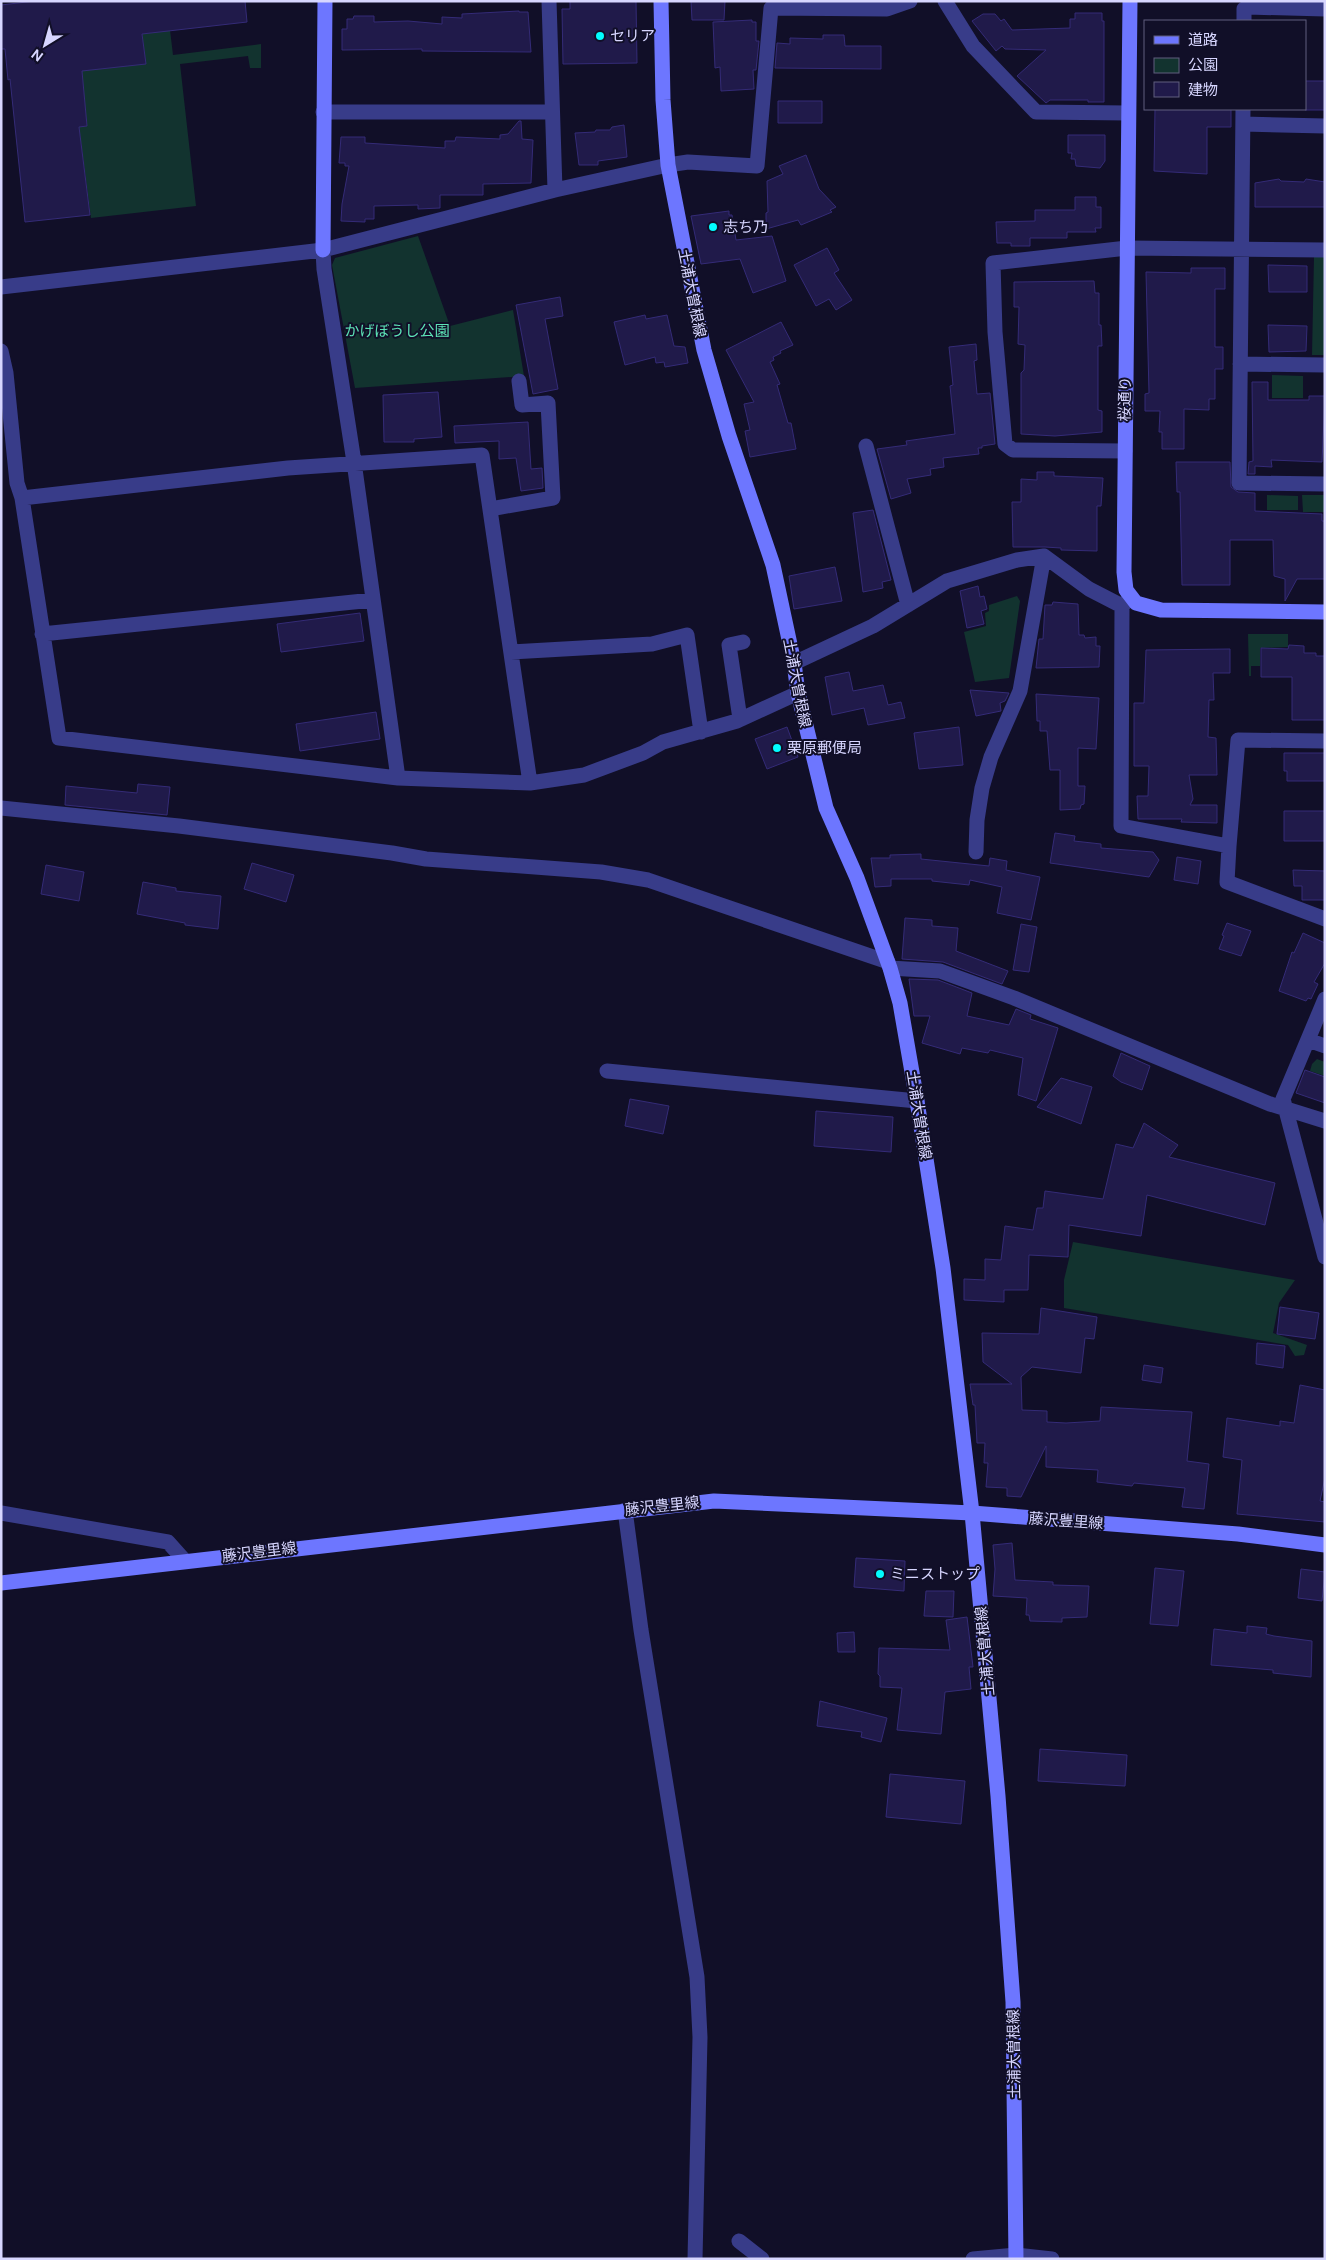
<svg xmlns="http://www.w3.org/2000/svg" width="1326" height="2260" viewBox="0 0 1326 2260" font-family="'DM Sans','Noto Sans JP',sans-serif">
	<style>
		.green { fill: #12332f }
		.building { fill: #201a4a; stroke: #342b77 }
		.lines { fill: none; stroke-linecap: round; stroke-linejoin: round }
		.street { stroke: #383c89; stroke-width: 15 }
		.secondary { stroke: #6d76ff; stroke-width: 15 }
		.poi-dot { fill: #02fcff; stroke: #110f28; stroke-width: 2 }
		.labels { text-anchor: middle; stroke-width: 4; stroke-linejoin: round; paint-order: stroke }
		.poi-label { font-size: 15px; fill: #d7d6ff; stroke: #110f28; text-anchor: start }
		.street-label { font-size: 15px; fill: #d7d6ff; stroke: #110f28 }
		.park-label { font-size: 15px; fill: #5de4b7; stroke: #110f28 }
	</style>
	<rect width="100%" height="100%" fill="#110f28"/>
	<path class="green" d="M 170,30 L 173,55 L 261,44 L 261,68 L 250,68 L 248,56 L 180,64 L 196,206 L 91,218 L 79,127 L 87,126 L 79,47 L 146,64 L 142,34 Z
		M 418,236 L 450,326 L 513,310 L 524,376 L 355,388 L 332,265 L 335,258 Z
		M 1314,257 L 1325,257 L 1325,355 L 1312,355 Z
		M 1272,375 L 1303,376 L 1303,398 L 1272,398 Z
		M 1267,495 L 1298,496 L 1298,510 L 1267,510 Z
		M 1302,495 L 1325,495 L 1325,512 L 1303,512 Z
		M 1017,596 L 1020,601 L 1009,678 L 975,682 L 964,632 L 986,626 L 985,613 L 989,611 L 989,605 Z
		M 1248,634 L 1288,634 L 1288,647 L 1260,648 L 1260,666 L 1251,666 L 1251,676 L 1249,676 Z
		M 1317,1059 L 1325,1062 L 1325,1076 L 1310,1071 L 1312,1064 Z
		M 1073,1242 L 1295,1280 L 1279,1303 L 1273,1333 L 1307,1345 L 1304,1355 L 1295,1356 L 1288,1345 L 1064,1308 L 1064,1280 Z"/>
	<path class="building" d="M 35,1 L 245,1 L 247,22 L 142,34 L 146,64 L 82,71 L 87,126 L 79,127 L 90,215 L 25,222 L 10,79 L 8,80 L 5,49 L 1,49 L 1,5 Z
		M 570,1 L 636,1 L 637,63 L 563,64 L 562,9 L 570,9 Z
		M 691,1 L 725,1 L 724,20 L 692,20 Z
		M 519,11 L 519,12 L 528,12 L 531,52 L 422,51 L 422,49 L 342,50 L 342,29 L 347,29 L 347,19 L 353,19 L 354,16 L 374,16 L 374,22 L 408,21 L 442,24 L 442,17 L 462,18 L 462,14 Z
		M 1075,13 L 1102,13 L 1102,21 L 1104,21 L 1104,102 L 1088,102 L 1088,100 L 1050,100 L 1046,103 L 1017,76 L 1046,50 L 1005,49 L 1002,46 L 996,51 L 972,21 L 983,14 L 995,14 L 1001,21 L 1004,19 L 1012,30 L 1070,28 L 1070,19 L 1075,19 Z
		M 752,20 L 752,22 L 756,22 L 756,41 L 759,41 L 756,70 L 753,70 L 754,89 L 721,91 L 720,67 L 715,68 L 713,22 Z
		M 823,35 L 844,35 L 845,46 L 881,46 L 881,69 L 775,68 L 777,43 L 790,44 L 790,38 L 823,39 Z
		M 1305,81 L 1325,81 L 1325,110 L 1305,110 Z
		M 778,101 L 822,101 L 822,123 L 778,123 Z
		M 1155,109 L 1231,109 L 1231,127 L 1207,127 L 1207,174 L 1154,171 Z
		M 519,121 L 521,121 L 522,139 L 533,140 L 531,183 L 483,184 L 483,195 L 440,195 L 440,208 L 418,209 L 418,205 L 374,206 L 374,219 L 365,219 L 365,222 L 341,221 L 342,204 L 349,166 L 345,166 L 345,163 L 339,163 L 341,137 L 365,137 L 365,143 L 445,148 L 445,141 L 455,141 L 456,137 L 500,139 L 500,135 L 508,134 Z
		M 624,125 L 627,157 L 598,161 L 598,165 L 579,165 L 575,133 L 595,132 L 596,130 L 610,130 L 612,127 Z
		M 1068,135 L 1105,135 L 1105,161 L 1100,168 L 1076,166 L 1075,159 L 1071,159 L 1072,153 L 1068,153 Z
		M 806,155 L 819,189 L 836,207 L 830,210 L 832,212 L 801,225 L 798,220 L 766,229 L 766,213 L 768,212 L 767,181 L 783,174 L 779,166 Z
		M 1279,179 L 1281,181 L 1304,182 L 1306,179 L 1325,182 L 1325,207 L 1255,207 L 1255,183 Z
		M 1075,197 L 1096,197 L 1096,207 L 1101,207 L 1101,228 L 1095,228 L 1096,232 L 1067,232 L 1067,238 L 1030,238 L 1030,246 L 1011,246 L 1011,243 L 997,243 L 996,222 L 1035,221 L 1035,210 L 1075,210 Z
		M 729,211 L 729,215 L 732,215 L 736,240 L 772,236 L 786,281 L 753,293 L 740,259 L 701,264 L 691,216 Z
		M 827,248 L 839,270 L 834,273 L 852,300 L 836,310 L 829,299 L 816,306 L 794,265 Z
		M 1268,265 L 1307,266 L 1307,292 L 1269,292 Z
		M 1191,268 L 1225,268 L 1225,289 L 1215,289 L 1215,347 L 1223,347 L 1223,369 L 1215,369 L 1215,399 L 1209,399 L 1209,410 L 1184,409 L 1184,449 L 1162,449 L 1162,432 L 1159,432 L 1160,411 L 1145,411 L 1145,394 L 1149,393 L 1146,272 L 1191,273 Z
		M 1094,281 L 1095,293 L 1099,293 L 1099,325 L 1101,325 L 1102,346 L 1098,346 L 1098,410 L 1102,411 L 1102,432 L 1055,436 L 1021,434 L 1021,373 L 1024,370 L 1025,345 L 1018,344 L 1019,307 L 1014,307 L 1014,282 Z
		M 560,297 L 563,316 L 545,319 L 558,389 L 533,394 L 516,305 Z
		M 645,315 L 646,319 L 667,315 L 674,346 L 685,347 L 688,363 L 665,367 L 664,362 L 656,363 L 655,357 L 625,365 L 614,322 Z
		M 781,322 L 793,345 L 780,351 L 781,353 L 773,357 L 774,360 L 770,362 L 780,384 L 777,385 L 788,423 L 791,423 L 796,449 L 750,457 L 745,431 L 750,430 L 744,404 L 754,402 L 726,350 Z
		M 1268,325 L 1307,326 L 1306,351 L 1269,352 Z
		M 976,344 L 977,360 L 974,361 L 977,394 L 990,393 L 995,444 L 982,446 L 982,448 L 978,448 L 979,454 L 943,458 L 944,467 L 930,469 L 931,475 L 907,479 L 911,493 L 891,499 L 877,449 L 907,445 L 906,441 L 955,434 L 950,386 L 953,385 L 949,347 Z
		M 1252,382 L 1268,382 L 1268,400 L 1309,400 L 1309,396 L 1325,396 L 1322,462 L 1271,460 L 1272,467 L 1255,466 L 1255,474 L 1248,474 L 1249,462 L 1253,461 Z
		M 438,392 L 442,437 L 414,439 L 414,442 L 384,442 L 383,395 Z
		M 528,422 L 531,469 L 542,468 L 543,488 L 521,491 L 516,458 L 499,459 L 499,441 L 455,443 L 454,426 Z
		M 1176,462 L 1230,462 L 1231,487 L 1238,492 L 1255,493 L 1255,511 L 1322,514 L 1322,521 L 1325,521 L 1325,579 L 1297,579 L 1285,601 L 1285,579 L 1274,576 L 1273,540 L 1230,540 L 1230,585 L 1182,585 L 1180,492 L 1177,492 Z
		M 1037,472 L 1054,472 L 1054,476 L 1103,478 L 1101,506 L 1097,506 L 1097,551 L 1061,550 L 1061,548 L 1045,547 L 1013,547 L 1012,502 L 1021,502 L 1021,479 L 1037,480 Z
		M 873,510 L 891,580 L 882,582 L 883,588 L 863,592 L 853,513 Z
		M 835,567 L 842,601 L 794,609 L 789,576 Z
		M 978,586 L 980,597 L 984,596 L 987,609 L 981,611 L 984,624 L 967,628 L 960,591 Z
		M 1053,602 L 1078,604 L 1079,635 L 1084,635 L 1085,638 L 1096,637 L 1096,646 L 1100,646 L 1099,667 L 1036,668 L 1039,639 L 1043,639 L 1045,605 L 1052,605 Z
		M 360,613 L 364,641 L 281,652 L 277,624 Z
		M 1289,645 L 1304,646 L 1304,653 L 1316,653 L 1316,656 L 1325,656 L 1325,720 L 1292,720 L 1292,677 L 1261,677 L 1261,648 L 1288,649 Z
		M 1230,649 L 1230,673 L 1213,673 L 1214,700 L 1209,700 L 1208,737 L 1216,738 L 1217,775 L 1189,775 L 1193,799 L 1190,805 L 1217,805 L 1217,823 L 1181,822 L 1182,819 L 1138,819 L 1137,796 L 1148,796 L 1149,766 L 1134,766 L 1134,703 L 1144,703 L 1146,650 Z
		M 849,672 L 853,691 L 883,685 L 888,705 L 901,702 L 905,718 L 868,725 L 864,708 L 832,715 L 825,677 Z
		M 970,690 L 1009,693 L 1005,701 L 1000,703 L 1001,711 L 976,716 Z
		M 1036,694 L 1099,698 L 1096,749 L 1078,748 L 1078,786 L 1085,786 L 1084,804 L 1081,805 L 1080,809 L 1060,810 L 1060,770 L 1050,770 L 1047,731 L 1040,731 L 1040,721 L 1037,721 Z
		M 376,712 L 380,739 L 300,751 L 296,724 Z
		M 787,727 L 798,757 L 767,769 L 755,739 Z
		M 959,727 L 963,765 L 919,769 L 914,733 Z
		M 1284,753 L 1325,753 L 1325,781 L 1287,781 L 1287,771 L 1284,771 Z
		M 138,784 L 170,787 L 167,815 L 65,805 L 66,786 L 137,793 Z
		M 1284,811 L 1325,811 L 1325,841 L 1284,841 Z
		M 1055,833 L 1075,836 L 1074,841 L 1101,844 L 1101,848 L 1153,852 L 1159,860 L 1149,877 L 1050,863 Z
		M 921,854 L 921,859 L 989,866 L 990,858 L 1007,861 L 1006,870 L 1040,877 L 1031,920 L 997,913 L 1002,887 L 970,880 L 969,885 L 932,881 L 932,879 L 891,879 L 891,886 L 875,887 L 871,858 L 890,858 L 890,855 Z
		M 1177,857 L 1201,861 L 1198,884 L 1174,880 Z
		M 252,863 L 294,875 L 286,902 L 244,889 Z
		M 46,865 L 84,872 L 79,901 L 41,894 Z
		M 1293,870 L 1325,871 L 1325,900 L 1302,900 L 1302,886 L 1294,886 Z
		M 143,882 L 176,888 L 176,891 L 221,896 L 218,929 L 185,925 L 185,923 L 137,914 Z
		M 905,918 L 932,920 L 932,926 L 958,928 L 956,951 L 1008,971 L 1002,984 L 943,962 L 902,959 Z
		M 1227,923 L 1251,931 L 1241,956 L 1219,949 L 1224,936 L 1222,935 Z
		M 1021,924 L 1037,927 L 1029,972 L 1013,970 Z
		M 1303,933 L 1325,943 L 1325,963 L 1314,982 L 1318,984 L 1311,999 L 1308,998 L 1306,1001 L 1279,991 L 1292,952 L 1294,953 Z
		M 909,979 L 938,980 L 972,993 L 967,1016 L 1009,1025 L 1016,1009 L 1031,1015 L 1030,1019 L 1058,1028 L 1036,1101 L 1018,1095 L 1023,1058 L 990,1050 L 988,1053 L 962,1048 L 960,1054 L 922,1043 L 930,1016 L 914,1016 Z
		M 1121,1053 L 1150,1066 L 1142,1090 L 1121,1082 L 1113,1076 Z
		M 1305,1070 L 1325,1077 L 1325,1103 L 1296,1093 Z
		M 1061,1078 L 1092,1087 L 1081,1124 L 1037,1107 Z
		M 630,1099 L 669,1106 L 663,1134 L 625,1126 Z
		M 816,1111 L 893,1117 L 891,1152 L 814,1146 Z
		M 1144,1123 L 1178,1145 L 1169,1157 L 1275,1183 L 1265,1225 L 1147,1195 L 1141,1236 L 1069,1225 L 1068,1257 L 1029,1255 L 1028,1290 L 1004,1290 L 1004,1302 L 964,1300 L 964,1279 L 985,1280 L 985,1259 L 1001,1260 L 1005,1226 L 1033,1230 L 1037,1208 L 1043,1208 L 1045,1191 L 1103,1199 L 1116,1144 L 1133,1148 Z
		M 1280,1307 L 1319,1313 L 1315,1339 L 1277,1334 Z
		M 1041,1308 L 1097,1317 L 1094,1339 L 1085,1338 L 1081,1373 L 1032,1367 L 1021,1377 L 1022,1410 L 1047,1411 L 1047,1422 L 1066,1423 L 1100,1421 L 1101,1407 L 1192,1412 L 1187,1461 L 1209,1464 L 1204,1509 L 1182,1507 L 1185,1488 L 1134,1483 L 1132,1486 L 1097,1482 L 1098,1470 L 1046,1467 L 1046,1446 L 1021,1497 L 1007,1496 L 1007,1488 L 986,1487 L 988,1463 L 984,1463 L 985,1443 L 977,1443 L 975,1405 L 973,1405 L 970,1384 L 1012,1384 L 983,1362 L 982,1333 L 1039,1334 Z
		M 1257,1343 L 1285,1346 L 1283,1368 L 1256,1364 Z
		M 1144,1365 L 1163,1368 L 1161,1383 L 1142,1380 Z
		M 1300,1385 L 1325,1390 L 1325,1478 L 1320,1501 L 1325,1502 L 1325,1522 L 1237,1514 L 1242,1460 L 1223,1457 L 1227,1418 L 1280,1426 L 1280,1421 L 1294,1423 Z
		M 1012,1543 L 1015,1580 L 1053,1582 L 1053,1585 L 1089,1586 L 1087,1617 L 1062,1618 L 1062,1622 L 1030,1621 L 1029,1615 L 1026,1615 L 1027,1598 L 993,1596 L 995,1569 L 993,1545 Z
		M 856,1558 L 905,1561 L 904,1591 L 854,1587 Z
		M 1155,1568 L 1184,1571 L 1178,1626 L 1150,1624 Z
		M 1301,1569 L 1325,1572 L 1322,1601 L 1298,1598 Z
		M 926,1591 L 954,1591 L 953,1617 L 924,1616 Z
		M 967,1617 L 973,1667 L 969,1667 L 971,1689 L 945,1692 L 941,1734 L 897,1730 L 902,1688 L 880,1687 L 880,1676 L 878,1674 L 879,1648 L 950,1650 L 946,1620 Z
		M 1247,1626 L 1267,1628 L 1266,1634 L 1274,1636 L 1312,1641 L 1311,1677 L 1273,1673 L 1273,1670 L 1211,1665 L 1214,1629 L 1247,1633 Z
		M 854,1632 L 855,1652 L 838,1652 L 837,1633 Z
		M 820,1701 L 887,1718 L 881,1742 L 861,1737 L 862,1732 L 817,1726 Z
		M 1040,1749 L 1127,1755 L 1125,1786 L 1038,1781 Z
		M 890,1774 L 965,1781 L 961,1824 L 886,1817 Z"/>
	<g class="lines">
		<path class="street" d="M 549,1 L 555,190
			M 945,1 L 973,46 L 1036,112 L 1128,113
			M 1244,21 L 1244,9 L 1248,7 L 1325,9
			M 1243,109 L 1239,483 L 1325,484
			M 323,112 L 551,112
			M 1243,124 L 1325,126
			M 323,250 L 324,269 L 354,462 L 398,778
			M 1,287 L 323,250 L 555,190 L 668,165 L 688,162 L 757,166 L 771,8 L 887,9 L 910,1
			M 1,351 L 6,373 L 17,483 L 22,498 L 59,738 L 398,778 L 530,783 L 584,775 L 643,753 L 663,742 L 737,721 L 798,693
			M 1240,364 L 1325,365
			M 866,446 L 908,605
			M 1125,451 L 1013,450 L 1005,444 L 995,332 L 993,263 L 1127,248 L 1325,250
			M 22,498 L 288,468 L 482,455 L 530,783
			M 490,509 L 553,498 L 548,403 L 522,405 L 519,381
			M 1130,598 L 1122,606 L 1121,826 L 1229,846 L 1227,882 L 1325,919
			M 42,634 L 373,600
			M 511,652 L 652,644 L 687,635 L 701,732
			M 794,663 L 873,626 L 947,581 L 1017,560 L 1044,556 L 1089,589 L 1122,606
			M 740,719 L 729,645 L 743,642
			M 1,808 L 179,826 L 392,853 L 426,859 L 601,872 L 648,880 L 888,962
			M 1229,846 L 1238,740 L 1325,741
			M 976,852 L 977,820 L 982,788 L 991,757 L 1020,691 L 1044,556
			M 890,968 L 940,971 L 1014,998 L 1270,1104 L 1325,1121
			M 1325,999 L 1283,1099 L 1325,1257
			M 1308,1040 L 1325,1046
			M 607,1071 L 917,1101
			M 625,1510 L 641,1630 L 697,1977 L 700,2037 L 695,2259
			M 1,1513 L 168,1542 L 185,1561
			M 739,2241 L 762,2259
			M 973,2259 L 1016,2255 L 1052,2259"/>
		<path class="secondary" d="M 661,1 L 663,100 L 668,165 L 704,350 L 729,436 L 773,565 L 794,663 L 798,693 L 826,808 L 857,878 L 890,968 L 900,1003 L 917,1101 L 943,1268 L 972,1513 L 998,1796 L 1013,2002 L 1016,2259
			M 1130,1 L 1124,572 L 1126,590 L 1136,603 L 1161,610 L 1325,612
			M 323,250 L 325,1
			M 1,1583 L 714,1501 L 972,1513 L 1238,1534 L 1325,1545"/>
	</g>
	<g class="poi-dot">
		<circle cx="600" cy="36" r="5"/>
		<circle cx="713" cy="227" r="5"/>
		<circle cx="777" cy="748" r="5"/>
		<circle cx="880" cy="1574" r="5"/>
	</g>
	<g class="labels">
		<g class="poi-label">
			<text x="610" y="41">セリア</text>
			<text x="723" y="232">志ち乃</text>
			<text x="787" y="753">栗原郵便局</text>
			<text x="890" y="1579">ミニストップ</text>
		</g>
		<g class="street-label">
			<text transform="translate(692 293) rotate(79)" y="5">土浦大曽根線</text>
			<text transform="translate(1125 399) rotate(-89)" y="5">桜通り</text>
			<text transform="translate(797 683) rotate(79)" y="5">土浦大曽根線</text>
			<text transform="translate(919 1115) rotate(81)" y="5">土浦大曽根線</text>
			<text transform="translate(662 1506) rotate(-6)" y="5">藤沢豊里線</text>
			<text transform="translate(1066 1521) rotate(4)" y="5">藤沢豊里線</text>
			<text transform="translate(259 1552) rotate(-7)" y="5">藤沢豊里線</text>
			<text transform="translate(985 1651) rotate(-95)" y="5">土浦大曽根線</text>
			<text transform="translate(1014 2054) rotate(-91)" y="5">土浦大曽根線</text>
		</g>
		<g class="park-label">
			<text x="397" y="336">かげぼうし公園</text>
		</g>
	</g>
	<rect width="1326" height="2260" fill="none" stroke="#d7d6ff" stroke-width="5"/>
	<rect x="1144" y="20" width="162" height="90" fill="#110f28" stroke="#605f7e"/>
	<rect x="1154" y="36" width="25" height="8" fill="#6d76ff" stroke="#605f7e"/>
	<text x="1188" y="45" font-size="15" fill="#d7d6ff">道路</text>
	<rect x="1154" y="58" width="25" height="15" fill="#12332f" stroke="#605f7e"/>
	<text x="1188" y="70" font-size="15" fill="#d7d6ff">公園</text>
	<rect x="1154" y="82" width="25" height="15" fill="#201a4a" stroke="#605f7e"/>
	<text x="1188" y="95" font-size="15" fill="#d7d6ff">建物</text>
	<g transform="translate(45 45) rotate(217)" stroke="#110f28" stroke-width="4" paint-order="stroke">
	<path d="M0-4L9 19L0 12L-9 19Z" fill="#d7d6ff"/>
	<text y="-8" font-size="14" font-weight="bold" text-anchor="middle" fill="#d7d6ff">N</text>
	</g>
</svg>
